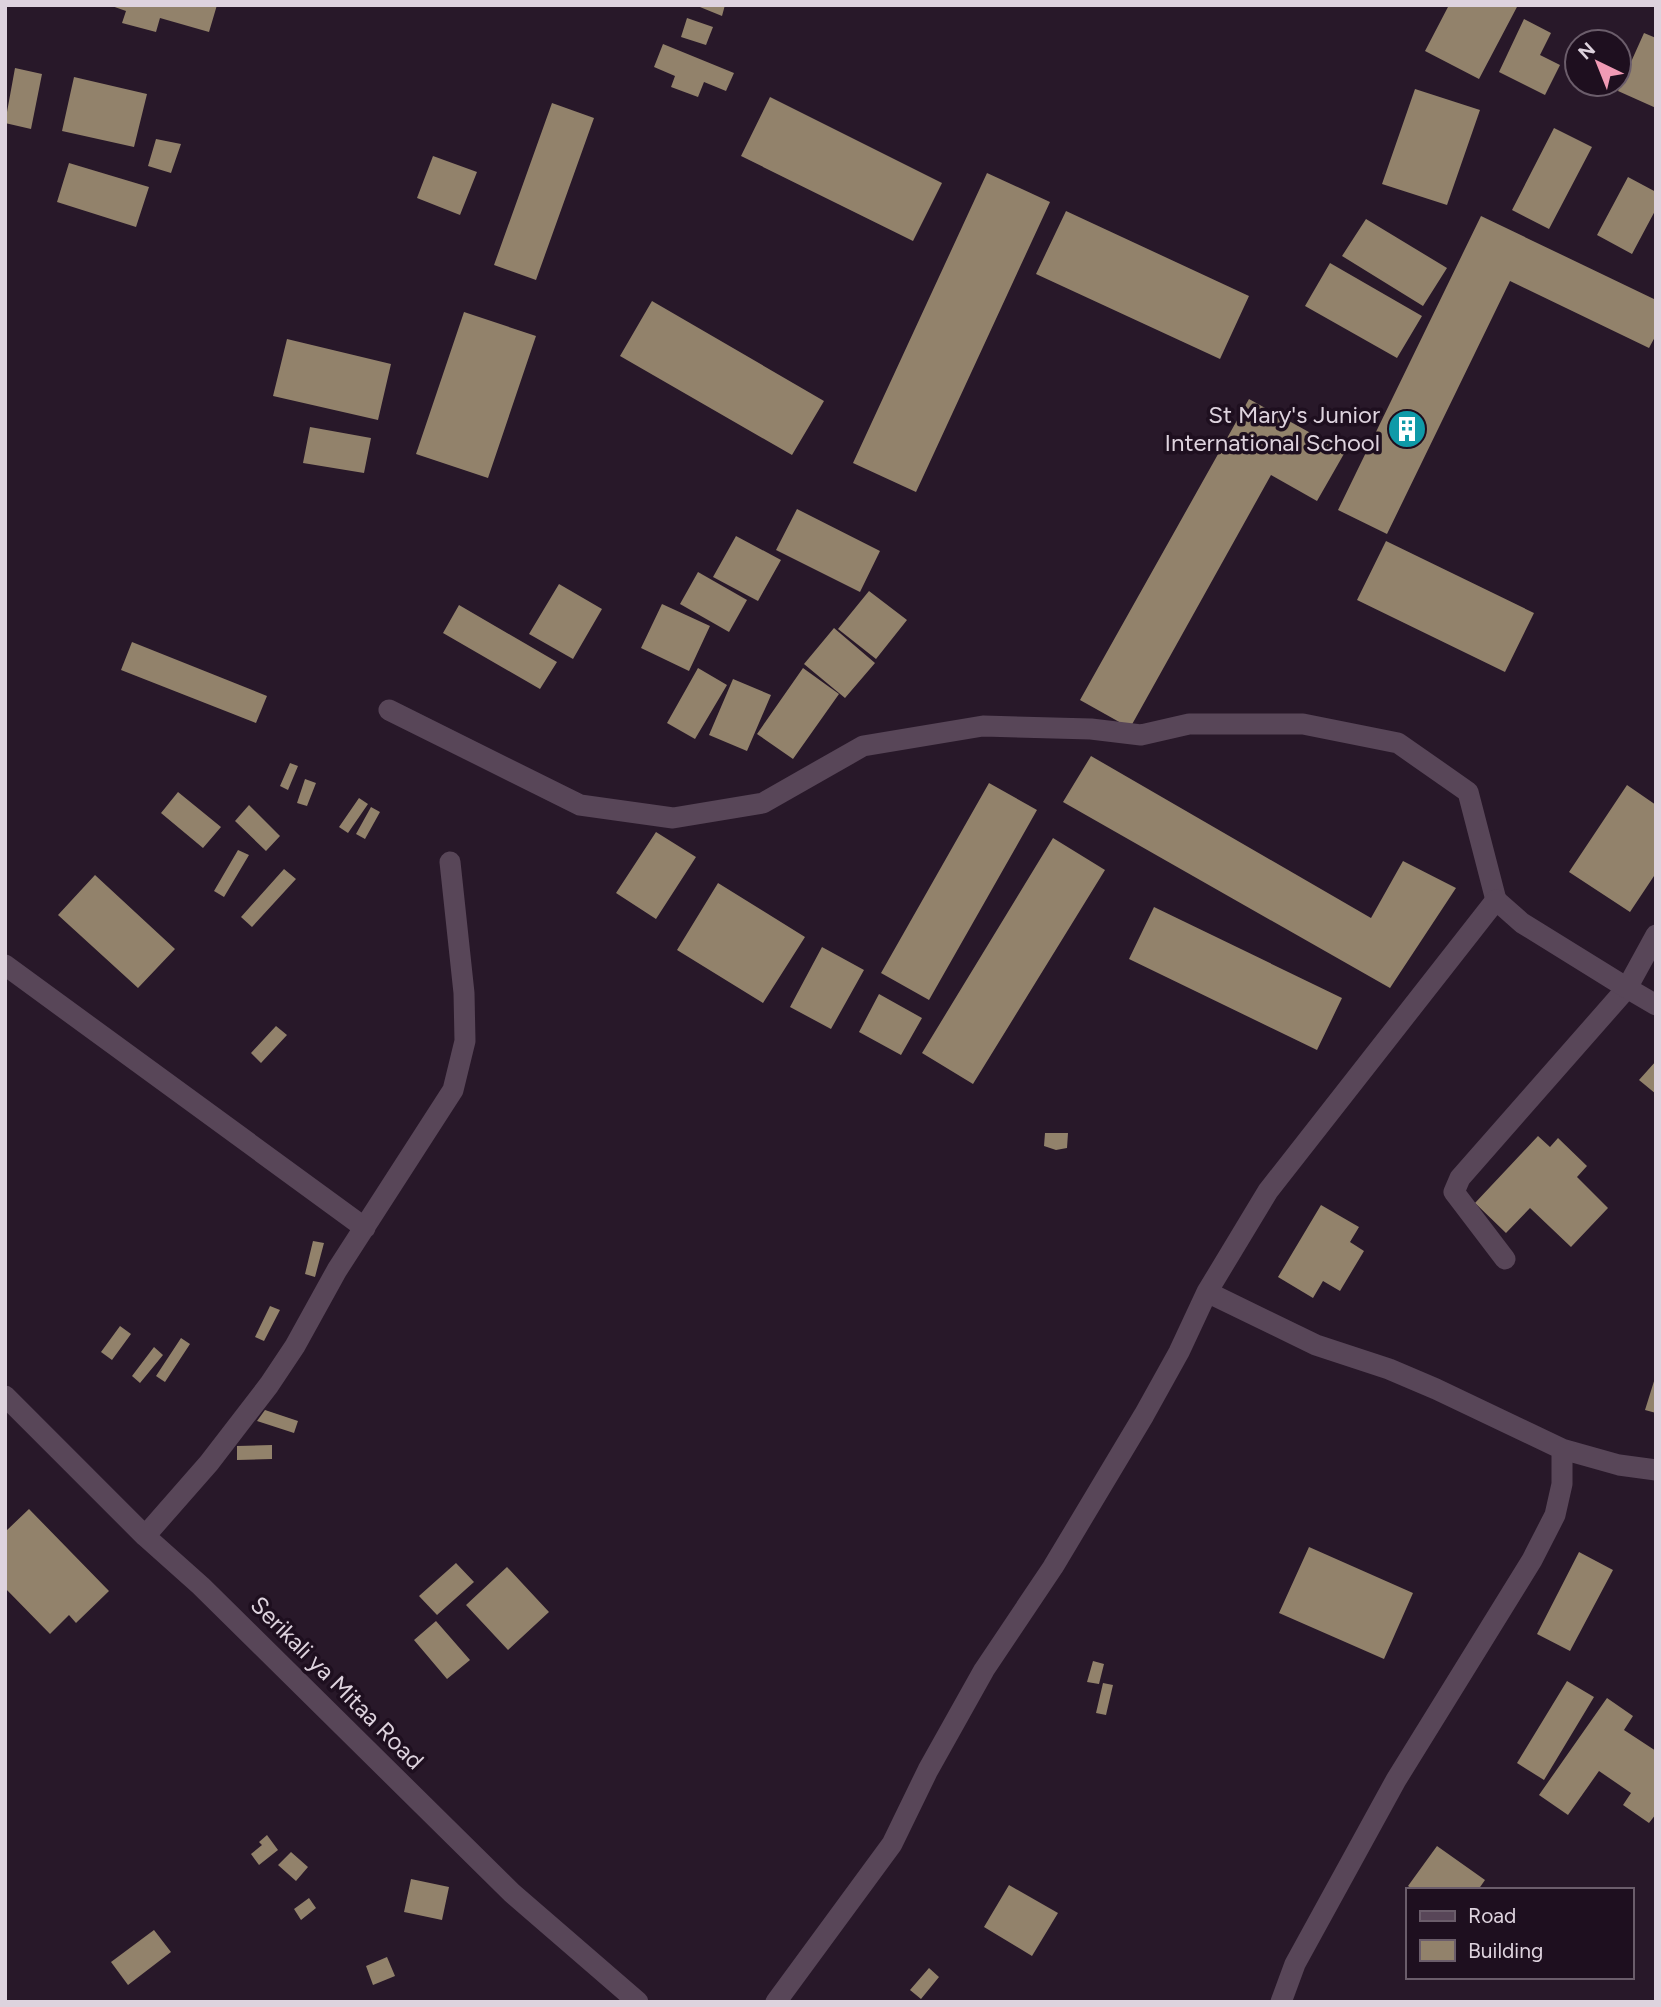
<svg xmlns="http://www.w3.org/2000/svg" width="1661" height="2007" viewBox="0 0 1661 2007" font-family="Figtree,sans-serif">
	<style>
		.building { fill: #92826b }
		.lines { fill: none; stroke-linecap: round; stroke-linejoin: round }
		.lane { stroke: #584658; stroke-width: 21 }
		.street { stroke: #584658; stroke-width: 21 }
		.labels { text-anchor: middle; stroke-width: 7; stroke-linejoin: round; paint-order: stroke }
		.poi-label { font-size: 24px; fill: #ded3de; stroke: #1e0f1f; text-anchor: end }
		.street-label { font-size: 24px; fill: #ded3de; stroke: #1e0f1f }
	</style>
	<rect width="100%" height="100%" fill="#281829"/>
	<path class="building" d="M 109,5 L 217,5 L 209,32 L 160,18 L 156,32 L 122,23 L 126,11 Z
		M 695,5 L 725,5 L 722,16 Z
		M 1449,5 L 1518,5 L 1479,79 L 1425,51 Z
		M 687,18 L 713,27 L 706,45 L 681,37 Z
		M 1524,19 L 1551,33 L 1540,55 L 1560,65 L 1545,95 L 1499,72 Z
		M 1644,33 L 1656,38 L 1656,108 L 1618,91 Z
		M 663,44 L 734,73 L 726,91 L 704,82 L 698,97 L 671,87 L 675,76 L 654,67 Z
		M 15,68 L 42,74 L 31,129 L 5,123 Z
		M 74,77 L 147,94 L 134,147 L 62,131 Z
		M 1415,89 L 1480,110 L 1447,205 L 1382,184 Z
		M 770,97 L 942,183 L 913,241 L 741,156 Z
		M 552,103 L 594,118 L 536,280 L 494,265 Z
		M 1554,128 L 1592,147 L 1549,229 L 1512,210 Z
		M 156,139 L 181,144 L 171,173 L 148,166 Z
		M 433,156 L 477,172 L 460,215 L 417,198 Z
		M 69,163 L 149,187 L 136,227 L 57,202 Z
		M 987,173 L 1050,202 L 916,492 L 853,463 Z
		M 1628,177 L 1656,192 L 1656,209 L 1632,254 L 1597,235 Z
		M 1066,211 L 1249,296 L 1220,359 L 1036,274 Z
		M 1481,216 L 1656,300 L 1656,335 L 1649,348 L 1510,281 L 1387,534 L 1338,510 Z
		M 1366,219 L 1447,268 L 1423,306 L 1342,256 Z
		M 1330,263 L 1422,316 L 1397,358 L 1305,306 Z
		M 652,301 L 824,401 L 792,455 L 620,356 Z
		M 464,312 L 536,336 L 488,478 L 416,454 Z
		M 287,339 L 391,364 L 378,420 L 273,396 Z
		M 1249,399 L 1345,452 L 1317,501 L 1271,475 L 1130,728 L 1080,700 Z
		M 310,427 L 371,438 L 364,473 L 303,463 Z
		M 797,509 L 880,551 L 860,592 L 776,550 Z
		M 736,536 L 781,560 L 758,601 L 713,577 Z
		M 1386,541 L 1534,613 L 1505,672 L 1357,600 Z
		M 698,572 L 747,600 L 729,632 L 680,604 Z
		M 559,584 L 602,609 L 573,659 L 529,634 Z
		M 869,591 L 907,620 L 876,659 L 838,629 Z
		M 662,604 L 710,626 L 689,671 L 641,648 Z
		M 459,605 L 557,662 L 540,689 L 443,633 Z
		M 834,628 L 875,663 L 845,698 L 804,664 Z
		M 132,642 L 267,696 L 256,723 L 121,670 Z
		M 698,668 L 727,685 L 695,739 L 667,723 Z
		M 803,668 L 839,694 L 793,759 L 757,734 Z
		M 733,679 L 771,695 L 747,751 L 709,735 Z
		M 1091,756 L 1371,918 L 1403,861 L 1456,888 L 1390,988 L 1063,802 Z
		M 290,763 L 298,766 L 288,790 L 280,786 Z
		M 305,779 L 316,783 L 307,806 L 297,803 Z
		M 989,783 L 1037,810 L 929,1000 L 881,973 Z
		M 1627,785 L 1656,805 L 1656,873 L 1630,912 L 1569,872 Z
		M 178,792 L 221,827 L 203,848 L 161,813 Z
		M 359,798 L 368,804 L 348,833 L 339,827 Z
		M 249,805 L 280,836 L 266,851 L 235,821 Z
		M 371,807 L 380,812 L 365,839 L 356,834 Z
		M 656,832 L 696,857 L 656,919 L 616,893 Z
		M 1053,838 L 1105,870 L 973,1084 L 922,1053 Z
		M 238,850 L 249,855 L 224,897 L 214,891 Z
		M 284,869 L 296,879 L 252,927 L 241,917 Z
		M 95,875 L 175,949 L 138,988 L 58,915 Z
		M 718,883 L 805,937 L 763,1003 L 677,950 Z
		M 1154,907 L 1342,998 L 1317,1050 L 1129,959 Z
		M 822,947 L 864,970 L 831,1029 L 790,1007 Z
		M 879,994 L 922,1018 L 901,1055 L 859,1032 Z
		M 276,1026 L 287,1035 L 261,1063 L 251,1053 Z
		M 1656,1061 L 1656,1094 L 1639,1080 Z
		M 1045,1133 L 1068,1133 L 1067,1148 L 1056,1150 L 1044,1146 Z
		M 1538,1136 L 1550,1147 L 1558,1138 L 1587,1166 L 1577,1177 L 1608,1208 L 1571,1247 L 1530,1208 L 1506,1233 L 1475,1203 Z
		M 1321,1205 L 1359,1227 L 1350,1242 L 1364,1251 L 1340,1291 L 1323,1281 L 1313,1298 L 1278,1277 Z
		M 313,1241 L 324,1243 L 315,1277 L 305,1274 Z
		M 270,1306 L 280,1310 L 264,1341 L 255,1337 Z
		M 120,1326 L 131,1334 L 112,1360 L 101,1352 Z
		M 181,1338 L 190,1344 L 165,1382 L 156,1376 Z
		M 154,1347 L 163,1355 L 140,1383 L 132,1376 Z
		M 1655,1378 L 1656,1378 L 1656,1413 L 1645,1410 Z
		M 265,1410 L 298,1421 L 294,1433 L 257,1421 Z
		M 272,1445 L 272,1459 L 237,1460 L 237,1446 Z
		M 29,1509 L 109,1591 L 76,1623 L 69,1615 L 50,1634 L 5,1588 L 5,1532 Z
		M 1309,1547 L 1413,1593 L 1384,1659 L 1279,1613 Z
		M 1579,1552 L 1613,1570 L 1570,1651 L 1537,1634 Z
		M 456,1563 L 474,1582 L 437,1615 L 419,1596 Z
		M 507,1567 L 549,1612 L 508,1650 L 466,1605 Z
		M 436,1621 L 470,1660 L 447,1679 L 414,1640 Z
		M 1093,1661 L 1104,1664 L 1099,1684 L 1087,1682 Z
		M 1567,1681 L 1594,1697 L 1544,1780 L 1517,1763 Z
		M 1103,1683 L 1113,1685 L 1106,1715 L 1096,1713 Z
		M 1607,1698 L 1633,1716 L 1624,1730 L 1656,1751 L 1656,1814 L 1649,1823 L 1623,1805 L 1631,1793 L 1599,1771 L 1568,1815 L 1539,1795 Z
		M 267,1835 L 278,1850 L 259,1865 L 251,1854 L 262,1845 L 259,1842 Z
		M 1437,1846 L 1485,1880 L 1478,1890 L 1413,1890 L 1408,1886 Z
		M 291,1852 L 308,1867 L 296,1881 L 278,1865 Z
		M 411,1879 L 449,1887 L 442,1920 L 404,1912 Z
		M 1009,1885 L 1058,1913 L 1032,1956 L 984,1927 Z
		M 309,1898 L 316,1908 L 301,1920 L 294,1909 Z
		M 154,1930 L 171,1952 L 128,1985 L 111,1962 Z
		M 387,1957 L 395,1976 L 373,1985 L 366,1966 Z
		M 929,1968 L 939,1977 L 921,1999 L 910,1990 Z"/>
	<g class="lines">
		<path class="lane" d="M 389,710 L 580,805 L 673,818 L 763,803 L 863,746 L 983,726 L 1091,729 L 1141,735 L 1189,724 L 1303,724 L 1398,743 L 1468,792 L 1496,900
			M 1505,1259 L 1454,1192 L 1460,1178 L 1627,988"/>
		<path class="street" d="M 1656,935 L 1627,988 L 1656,1005
			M 5,965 L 365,1228
			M 1207,1292 L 1316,1345 L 1389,1369 L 1436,1389 L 1562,1449 L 1619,1465 L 1656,1470
			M 5,1396 L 145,1536 L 201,1586 L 512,1893 L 638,2002
			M 145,1536 L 209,1463 L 269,1385 L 295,1346 L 337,1270 L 453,1090 L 465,1041 L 464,993 L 450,862
			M 776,2002 L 892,1844 L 928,1770 L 984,1670 L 1053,1567 L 1144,1415 L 1179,1352 L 1207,1292 L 1268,1191 L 1496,900 L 1522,923 L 1627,988
			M 1281,2002 L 1295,1964 L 1396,1780 L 1532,1560 L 1555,1515 L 1562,1484 L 1562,1449"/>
	</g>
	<defs>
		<symbol id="building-disc" viewBox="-11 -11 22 22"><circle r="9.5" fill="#0f9aa8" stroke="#1e0f1f"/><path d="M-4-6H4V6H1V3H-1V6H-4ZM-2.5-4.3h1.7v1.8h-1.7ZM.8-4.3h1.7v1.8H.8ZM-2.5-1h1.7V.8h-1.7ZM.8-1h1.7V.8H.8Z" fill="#fff"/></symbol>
	</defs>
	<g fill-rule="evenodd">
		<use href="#building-disc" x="1385" y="407" width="44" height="44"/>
	</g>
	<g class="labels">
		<g class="poi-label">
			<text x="1380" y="423">St Mary's Junior<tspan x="1380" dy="28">International School</tspan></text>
		</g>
		<g class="street-label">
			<text transform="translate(337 1683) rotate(45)" y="8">Serikali ya Mitaa Road</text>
		</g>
	</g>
	<rect width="1661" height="2007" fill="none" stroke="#ded3de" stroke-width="14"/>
	<rect x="1406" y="1888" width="228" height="91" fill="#1e0f1f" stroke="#6b5d6b" stroke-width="2"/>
	<rect x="1420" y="1911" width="35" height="10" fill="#584658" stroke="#6b5d6b" stroke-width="2"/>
	<text x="1468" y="1923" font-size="21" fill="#ded3de">Road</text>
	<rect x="1420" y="1940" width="35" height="21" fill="#92826b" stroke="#6b5d6b" stroke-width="2"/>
	<text x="1468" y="1958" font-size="21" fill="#ded3de">Building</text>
	<g transform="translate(1598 63) rotate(317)"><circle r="33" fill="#1e0f1f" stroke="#6b5d6b" stroke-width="2"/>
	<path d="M0-5L12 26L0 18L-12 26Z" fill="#f09ab5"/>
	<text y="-10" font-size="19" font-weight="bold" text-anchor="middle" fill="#ded3de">N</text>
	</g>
</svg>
